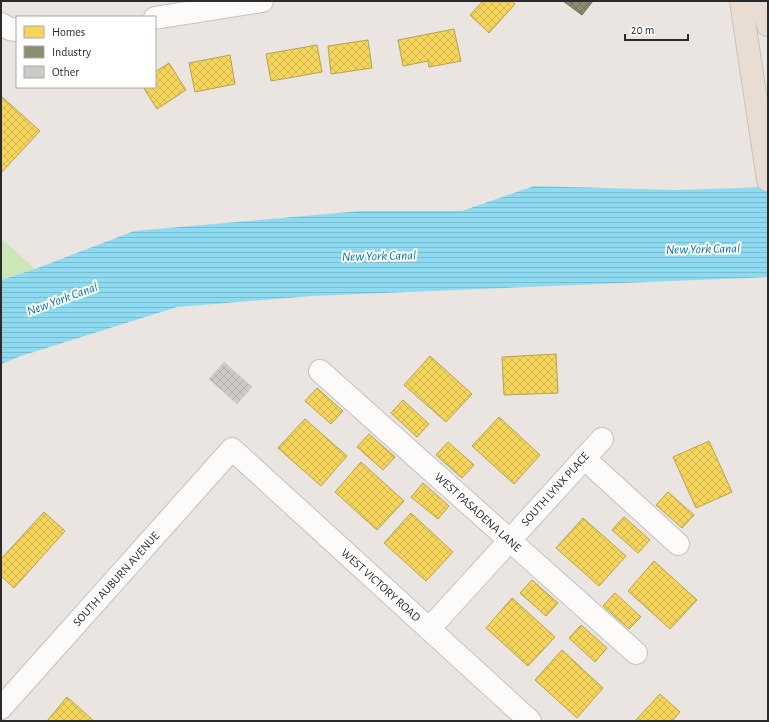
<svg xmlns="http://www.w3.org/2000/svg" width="769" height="722" viewBox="0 0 769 722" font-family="'Alegreya Sans',sans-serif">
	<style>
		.grass { fill: #cce7b6 }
		.water { fill: url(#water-rules) }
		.homes { fill: url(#homes-cross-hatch); stroke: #b9a24d }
		.industry { fill: url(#industry-cross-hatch); stroke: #6f6f5a }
		.building { fill: url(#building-cross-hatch); stroke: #d5d1cc }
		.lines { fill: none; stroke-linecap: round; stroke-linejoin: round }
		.street-casing { stroke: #c3c1c2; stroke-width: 24 }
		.highway-casing { stroke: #c5c3c1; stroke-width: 24 }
		.street { stroke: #fcfbfa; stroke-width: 22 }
		.highway { stroke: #e9dcd3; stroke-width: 22 }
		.labels { text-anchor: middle; stroke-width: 4; stroke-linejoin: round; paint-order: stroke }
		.street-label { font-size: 12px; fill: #2b2b2b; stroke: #fff }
		.water-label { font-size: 13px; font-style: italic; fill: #0373a6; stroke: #fff }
	</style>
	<defs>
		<pattern id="water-rules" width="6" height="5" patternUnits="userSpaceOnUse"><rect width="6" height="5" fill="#8edaf1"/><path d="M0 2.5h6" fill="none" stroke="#7bbbcf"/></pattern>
		<pattern id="homes-cross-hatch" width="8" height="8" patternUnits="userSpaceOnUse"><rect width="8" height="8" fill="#f6d55c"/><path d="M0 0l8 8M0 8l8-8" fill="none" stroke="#d3b750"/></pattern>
		<pattern id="industry-cross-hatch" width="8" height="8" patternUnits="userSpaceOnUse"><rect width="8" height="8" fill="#8c8c6e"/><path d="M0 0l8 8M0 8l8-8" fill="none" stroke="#73735b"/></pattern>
		<pattern id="building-cross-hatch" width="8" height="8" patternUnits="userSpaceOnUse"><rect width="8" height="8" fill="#cecbc7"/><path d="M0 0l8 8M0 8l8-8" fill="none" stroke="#b1aeab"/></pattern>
	</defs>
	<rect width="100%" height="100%" fill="#eae5e0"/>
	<path class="grass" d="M 1,238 L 35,269 L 1,280 Z"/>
	<path class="water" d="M 534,186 L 676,190 L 768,187 L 768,277 L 312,296 L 177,307 L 21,356 L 1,364 L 1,280 L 35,269 L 134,231 L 360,211 L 462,211 Z"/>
	<path class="homes" d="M 483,1 L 512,1 L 515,4 L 489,33 L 470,15 Z
		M 454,29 L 461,61 L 429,67 L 428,61 L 403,66 L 398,40 Z
		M 368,40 L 372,68 L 331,74 L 328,46 Z
		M 317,45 L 322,72 L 271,81 L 266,54 Z
		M 230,55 L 235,84 L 195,92 L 189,63 Z
		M 169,63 L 186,90 L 157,109 L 143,87 L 155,87 L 155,72 Z
		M 1,96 L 40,131 L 1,173 Z
		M 556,354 L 558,393 L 504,395 L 502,357 Z
		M 430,356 L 472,394 L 446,422 L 404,385 Z
		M 317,388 L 343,411 L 331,424 L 305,401 Z
		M 403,400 L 429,424 L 417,437 L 391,413 Z
		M 499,417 L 540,455 L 514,484 L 472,446 Z
		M 305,419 L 347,456 L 321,486 L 278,448 Z
		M 369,434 L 395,457 L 383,470 L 357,447 Z
		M 709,441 L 732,492 L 696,508 L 673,457 Z
		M 448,442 L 474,465 L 462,478 L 436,455 Z
		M 361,462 L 404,501 L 377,530 L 335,492 Z
		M 423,483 L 449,506 L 438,519 L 411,497 Z
		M 668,492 L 694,515 L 682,528 L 656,505 Z
		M 44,512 L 65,531 L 14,588 L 1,576 L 1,559 Z
		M 411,513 L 453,552 L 426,581 L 384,543 Z
		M 624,517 L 650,540 L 638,553 L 612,530 Z
		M 583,518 L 626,556 L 599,586 L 556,548 Z
		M 654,561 L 697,600 L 670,629 L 628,591 Z
		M 532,580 L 558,603 L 546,616 L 520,593 Z
		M 615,593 L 641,617 L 629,629 L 603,606 Z
		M 512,598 L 555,637 L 528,666 L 486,628 Z
		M 581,625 L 607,648 L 595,662 L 569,638 Z
		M 562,650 L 603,688 L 577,718 L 535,680 Z
		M 660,694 L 680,712 L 672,721 L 635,721 Z
		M 67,697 L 94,721 L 47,721 Z"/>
	<path class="industry" d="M 563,1 L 593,1 L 582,15 Z"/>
	<path class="building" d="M 224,362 L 252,387 L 237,404 L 209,379 Z"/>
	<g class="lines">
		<defs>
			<path id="street" d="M 155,18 L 262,1
				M 1,24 L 10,29 L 17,30
				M 320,371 L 636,653
				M 584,458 L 678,544
				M 429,629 L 602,439
				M 1,708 L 232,449 L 530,721"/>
			<path id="highway" d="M 741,1 L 768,180
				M 762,1 L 768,25"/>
		</defs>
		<use href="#street" class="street-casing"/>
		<use href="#highway" class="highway-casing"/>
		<use href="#street" class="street"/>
		<use href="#highway" class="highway"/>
	</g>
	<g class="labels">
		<g class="street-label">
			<text transform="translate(555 489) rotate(-48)" y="4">SOUTH LYNX PLACE</text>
			<text transform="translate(478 512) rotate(42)" y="4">WEST PASADENA LANE</text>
			<text transform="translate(116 579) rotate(-48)" y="4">SOUTH AUBURN AVENUE</text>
			<text transform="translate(381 585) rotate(42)" y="4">WEST VICTORY ROAD</text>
		</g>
		<g class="water-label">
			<text transform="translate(703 248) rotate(-1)" y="5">New York Canal</text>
			<text transform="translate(379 255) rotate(-1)" y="5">New York Canal</text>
			<text transform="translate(62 298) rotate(-20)" y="5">New York Canal</text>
		</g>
	</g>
	<rect width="769" height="722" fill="none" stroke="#2b2b2b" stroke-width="4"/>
	<rect x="16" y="16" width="140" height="72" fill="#ffffff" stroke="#aaaaaa"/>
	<rect x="24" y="26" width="20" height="12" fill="#f6d55c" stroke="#aaaaaa"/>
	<text x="52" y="36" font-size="12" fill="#2b2b2b">Homes</text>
	<rect x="24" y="46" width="20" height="12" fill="#8c8c6e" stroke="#aaaaaa"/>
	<text x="52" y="56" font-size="12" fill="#2b2b2b">Industry</text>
	<rect x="24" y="66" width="20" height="12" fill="#cecbc7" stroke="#aaaaaa"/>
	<text x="52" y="76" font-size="12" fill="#2b2b2b">Other</text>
	<path d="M625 34v6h63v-6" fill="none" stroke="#2b2b2b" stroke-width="2"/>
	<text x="631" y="34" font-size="12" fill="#2b2b2b" stroke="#ffffff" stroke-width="3" paint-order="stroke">20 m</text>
</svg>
